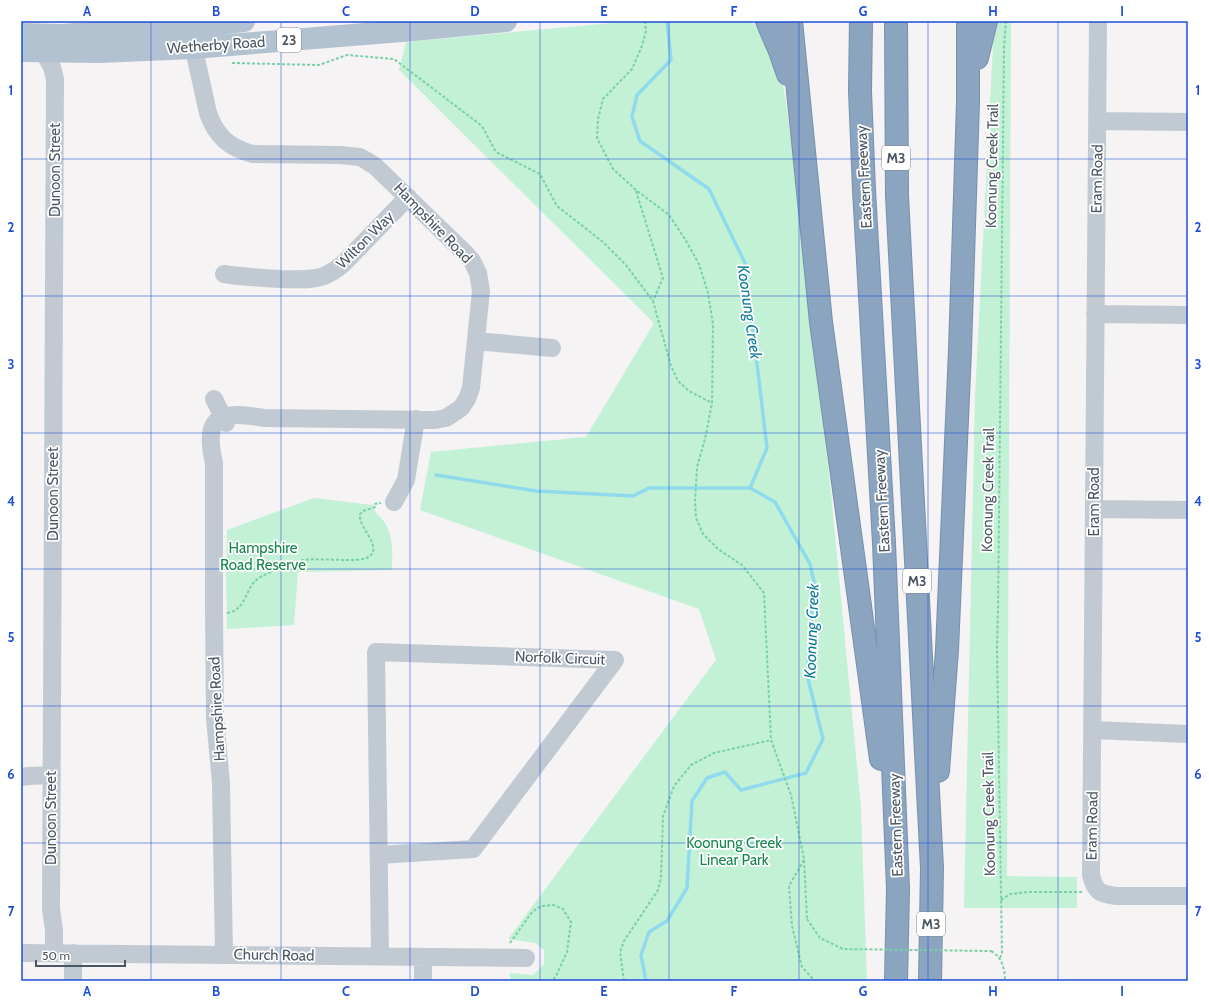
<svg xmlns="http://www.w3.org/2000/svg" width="1209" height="1002" viewBox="0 0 1209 1002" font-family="Cabin,sans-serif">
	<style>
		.green { fill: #c3f1d5 }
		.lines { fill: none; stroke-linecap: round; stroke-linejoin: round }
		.stream { stroke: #90daee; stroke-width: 3.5 }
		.highway-casing { stroke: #7690ad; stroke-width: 24 }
		.path { stroke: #7ad0a6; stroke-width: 2; stroke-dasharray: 3 2; stroke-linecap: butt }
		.minor { stroke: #c1cad2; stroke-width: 18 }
		.major { stroke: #b3c2d1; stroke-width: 22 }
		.highway { stroke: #8ba5c1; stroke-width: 22 }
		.path-bridge { stroke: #7ad0a6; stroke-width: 2; stroke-dasharray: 3 2; stroke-linecap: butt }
		.grid { fill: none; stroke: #1d4ed8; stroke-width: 1; stroke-opacity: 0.55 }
		.labels { text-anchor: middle; stroke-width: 3.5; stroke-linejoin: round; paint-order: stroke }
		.shield { fill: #fff; stroke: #808990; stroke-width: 1 }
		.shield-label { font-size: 14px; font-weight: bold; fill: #4a5661 }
		.street-label { font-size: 15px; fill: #4a5661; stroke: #fff }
		.park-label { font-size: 15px; fill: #17864f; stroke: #fff }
		.water-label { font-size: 16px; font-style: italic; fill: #0c7c9b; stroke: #fff }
		.neatline { fill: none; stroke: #1d4ed8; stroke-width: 1.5 }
		.grid-label { font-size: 13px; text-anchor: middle; font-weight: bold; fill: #1d4ed8 }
	</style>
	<rect width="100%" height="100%" fill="#f5f3f3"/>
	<path class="green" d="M 634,21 L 750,21 C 760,27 776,63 780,75 C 784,85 785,98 787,109 L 831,493 L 861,808 L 867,981 L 510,981 L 510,973 L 533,975 L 544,964 L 544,950 L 535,943 L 508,939 L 716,660 L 699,609 L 420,510 L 431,452 L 586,437 L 654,323 L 399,70 L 406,42 Z
		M 996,21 L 1011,21 L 1007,876 L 1077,877 L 1077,908 L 964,908 L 975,397 L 994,25 Z
		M 314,498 L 373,505 C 375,515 380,515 385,523 C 394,538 392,553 392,570 L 298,572 L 294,625 L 227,629 L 226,570 L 227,530 Z"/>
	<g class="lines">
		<path class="stream" d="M 436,475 L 536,491 L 633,496 L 649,488 L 750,488
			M 646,981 L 641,955 L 649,932 L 667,921 L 687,888 L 692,801 L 707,778 L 725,772 L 741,790 L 806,773 L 823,739 L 807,675 L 814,582 L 810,564 L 775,502 L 750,488 L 767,448 L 745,263 L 709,189 L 640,141 L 632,117 L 637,95 L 671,60 L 667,21"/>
		<defs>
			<path id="highway" d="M 767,21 L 780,51 L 788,74
				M 791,21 L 821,322 L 881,759
				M 861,21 L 860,91 L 864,190 L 884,543 L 898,889 L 896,981
				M 896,21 L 897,196 L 932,868 L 930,981
				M 977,58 L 986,21
				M 938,771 L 947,650 L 960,350 L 968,102 L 968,21"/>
		</defs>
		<use href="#highway" class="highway-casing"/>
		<path class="path" d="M 645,21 L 646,31 L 642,46 L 632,69 L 603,99 L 598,119 L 597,138 L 613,169 L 636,190 L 669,215 L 685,239 L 699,264 L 708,293 L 713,324 L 712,403 L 705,439 L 697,467 L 695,502 L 696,518 L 703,534 L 718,549 L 742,565 L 764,593 L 771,740 L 791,795 L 804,859 L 807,919
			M 232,63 L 319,65 L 347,55 L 394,59 L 482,126 L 496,152 L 540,174 L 557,206 L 603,242 L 626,265 L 653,301 L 671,366 L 678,381 L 689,391 L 712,403
			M 636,191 L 663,278 L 653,301
			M 227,613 C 244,611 245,593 254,582 C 260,575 286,566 295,562 C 313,555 360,565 370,556 C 382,545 358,528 360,514 L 363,511 L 375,507 L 375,504 L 381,503
			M 804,860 L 789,886 L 792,926 L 802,967 L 815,981
			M 1001,900 L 1010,894 L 1028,892 L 1082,892
			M 510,943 L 532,912 L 541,906 L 553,905 L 563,909 L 571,922 L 567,952 L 556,976 L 552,981
			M 991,951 C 1002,957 1005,969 1005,981
			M 1000,958 L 1002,953 L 997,649 L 998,611 L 1004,47 L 1006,21
			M 624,981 L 620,952 L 624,941 L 658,890 L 661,878 L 663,816 L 674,786 L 691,765 L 714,753 L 771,740"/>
		<path class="minor" d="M 1098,21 L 1091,875 C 1095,891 1099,894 1116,896 L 1188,896
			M 191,36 L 208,113 C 216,136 229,148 253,154 L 340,155 L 360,157 L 367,161 L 375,166 L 466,254 L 472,261 L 478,273 L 481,291 L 471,388 L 467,399 L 461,408 L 446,418 L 435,420 L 264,418 C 239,414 208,408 211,444 C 211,451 213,457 214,463 L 214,609 L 215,718 L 221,783 L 224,955
			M 43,51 L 52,67 L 55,79 L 51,909 L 54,930 L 54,953
			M 1098,121 L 1188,122
			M 224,274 C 243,277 261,278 281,279 C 295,279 310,281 324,276 C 331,273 337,269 343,264 L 408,197
			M 1095,314 L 1188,315
			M 476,341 L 552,348
			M 214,399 L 226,423
			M 394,502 L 406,480 L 416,419
			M 1094,509 L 1188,510
			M 1093,730 L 1188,734
			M 21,777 L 29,776 L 52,775
			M 379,855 L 473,849 L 615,660 L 376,652 L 380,956
			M 21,953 L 526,958
			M 423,957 L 423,981
			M 73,981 L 73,953"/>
		<path class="major" d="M 21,34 L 60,35 L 189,27 L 244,21
			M 21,51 L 99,52 L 193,48 L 414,30 L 506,21"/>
		<use href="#highway" class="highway"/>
		<path class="path-bridge" d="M 807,919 L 820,938 L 843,949 L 991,951"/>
	</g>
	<path class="grid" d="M 151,21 L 151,981M 281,21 L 281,981M 410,21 L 410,981M 540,21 L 540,981M 669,21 L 669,981M 799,21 L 799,981M 928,21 L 928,981M 1058,21 L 1058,981M 21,159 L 1188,159M 21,296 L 1188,296M 21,433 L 1188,433M 21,569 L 1188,569M 21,706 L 1188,706M 21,843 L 1188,843"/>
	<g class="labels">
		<g class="shield">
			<rect x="277" y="28" width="24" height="24" rx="3"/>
			<rect x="882" y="146" width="28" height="24" rx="3"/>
			<rect x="903" y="569" width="28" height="24" rx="3"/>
			<rect x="917" y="912" width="28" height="24" rx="3"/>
		</g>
		<g class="shield-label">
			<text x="289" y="45">23</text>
			<text x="896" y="163">M3</text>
			<text x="917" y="586">M3</text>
			<text x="931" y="929">M3</text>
		</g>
		<g class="street-label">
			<text transform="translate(216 45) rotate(-4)" y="5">Wetherby Road</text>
			<text transform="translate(992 166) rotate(-89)" y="5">Koonung Creek Trail</text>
			<text transform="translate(55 170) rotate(-90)" y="5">Dunoon Street</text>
			<text transform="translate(864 177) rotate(-93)" y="5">Eastern Freeway</text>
			<text transform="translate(1097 179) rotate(-89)" y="5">Eram Road</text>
			<text transform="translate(433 223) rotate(46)" y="5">Hampshire Road</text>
			<text transform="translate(365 240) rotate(-45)" y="5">Wilton Way</text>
			<text transform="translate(988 490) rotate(-89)" y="5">Koonung Creek Trail</text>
			<text transform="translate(53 494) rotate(-90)" y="5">Dunoon Street</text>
			<text transform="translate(882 501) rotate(-93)" y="5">Eastern Freeway</text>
			<text transform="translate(1094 502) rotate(-90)" y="5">Eram Road</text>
			<text transform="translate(560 658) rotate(2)" y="5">Norfolk Circuit</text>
			<text transform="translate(217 709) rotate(-93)" y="5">Hampshire Road</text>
			<text transform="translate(989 814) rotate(-91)" y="5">Koonung Creek Trail</text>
			<text transform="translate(51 818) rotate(-90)" y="5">Dunoon Street</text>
			<text transform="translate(896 825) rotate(-92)" y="5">Eastern Freeway</text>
			<text transform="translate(1092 826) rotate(-89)" y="5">Eram Road</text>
			<text transform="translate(274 955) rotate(1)" y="5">Church Road</text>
		</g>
		<g class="park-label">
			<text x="263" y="553">Hampshire<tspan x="263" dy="17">Road Reserve</tspan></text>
			<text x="734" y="848">Koonung Creek<tspan x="734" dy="17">Linear Park</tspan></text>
		</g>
		<g class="water-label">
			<text transform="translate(750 312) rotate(82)" y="6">Koonung Creek</text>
			<text transform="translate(811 631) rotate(-88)" y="6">Koonung Creek</text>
		</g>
	</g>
	<rect width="1209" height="1002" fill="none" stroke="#ffffff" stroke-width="44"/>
	<path d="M36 960v6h89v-6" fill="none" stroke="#4a5661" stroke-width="2"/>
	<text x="42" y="960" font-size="12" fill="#4a5661" stroke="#ffffff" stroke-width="3" paint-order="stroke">50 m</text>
	<rect x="22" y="22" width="1165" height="958" class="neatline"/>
	<g class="grid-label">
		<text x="87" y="16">A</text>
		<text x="216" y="16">B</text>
		<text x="346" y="16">C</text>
		<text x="475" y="16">D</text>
		<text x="604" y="16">E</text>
		<text x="734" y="16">F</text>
		<text x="863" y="16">G</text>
		<text x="993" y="16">H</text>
		<text x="1122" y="16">I</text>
		<text x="11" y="95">1</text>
		<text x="1198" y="95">1</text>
		<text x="11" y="232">2</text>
		<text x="1198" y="232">2</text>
		<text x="11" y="369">3</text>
		<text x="1198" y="369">3</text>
		<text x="11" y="506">4</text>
		<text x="1198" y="506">4</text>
		<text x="11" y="642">5</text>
		<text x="1198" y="642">5</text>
		<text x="11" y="779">6</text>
		<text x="1198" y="779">6</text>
		<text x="11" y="916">7</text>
		<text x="1198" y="916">7</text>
		<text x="87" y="996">A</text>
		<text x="216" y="996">B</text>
		<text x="346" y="996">C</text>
		<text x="475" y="996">D</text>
		<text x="604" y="996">E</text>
		<text x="734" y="996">F</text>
		<text x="863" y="996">G</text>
		<text x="993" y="996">H</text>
		<text x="1122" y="996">I</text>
	</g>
</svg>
